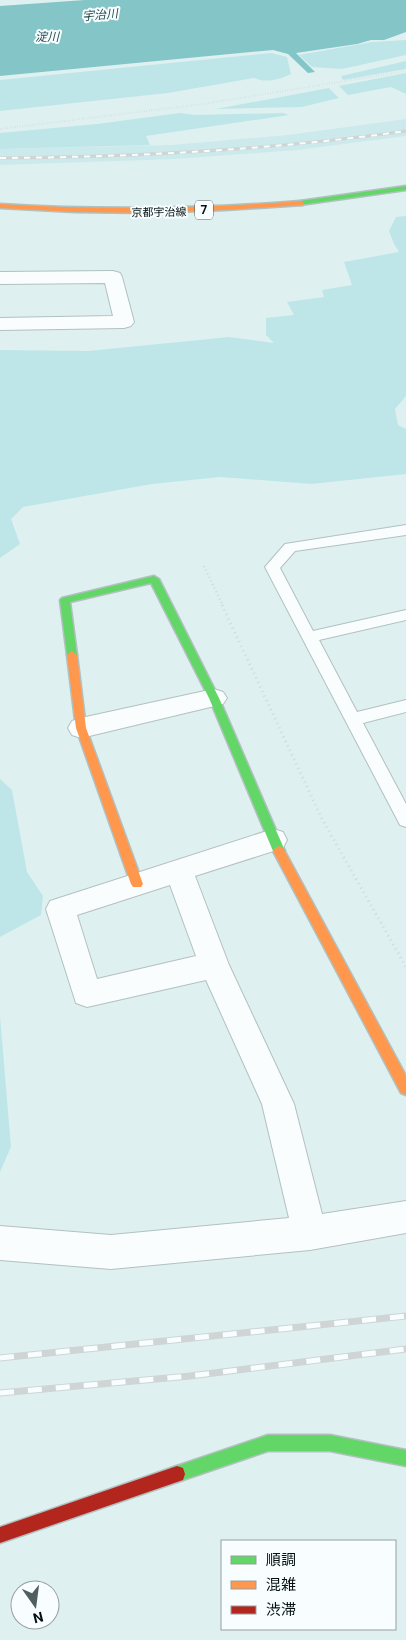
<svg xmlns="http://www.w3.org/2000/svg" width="406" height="1640" viewBox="0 0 406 1640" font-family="Roboto,'Noto Sans JP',sans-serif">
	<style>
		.built { fill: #cceaeb }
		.green { fill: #bee6e8 }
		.water { fill: #84c5c8 }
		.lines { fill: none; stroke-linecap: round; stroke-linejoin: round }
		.lane-casing { stroke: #b2c0c0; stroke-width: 2 }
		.street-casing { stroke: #b2c0c0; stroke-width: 2 }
		.fast-casing { stroke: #b2c0c0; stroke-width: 3 }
		.slow-casing { stroke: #b2c0c0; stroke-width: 3 }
		.jam-casing { stroke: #b2c0c0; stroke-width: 3 }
		.path-far2 { stroke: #d3d8d9; stroke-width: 2; stroke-dasharray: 0.5 2; stroke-linecap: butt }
		.path-far1 { stroke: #d3d8d9; stroke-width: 2.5; stroke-dasharray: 1 3; stroke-linecap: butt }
		.path { stroke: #d3d8d9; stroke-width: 3; stroke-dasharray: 1 4; stroke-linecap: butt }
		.lane { fill: #fafdfd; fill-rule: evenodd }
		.street { fill: #fafdfd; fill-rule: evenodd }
		.fast { fill: #63d668; fill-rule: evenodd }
		.slow { fill: #ff974d; fill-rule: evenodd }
		.jam { fill: #b3261e; fill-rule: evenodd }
		.rail-far1-casing { stroke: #cfd4d4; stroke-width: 3 }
		.rail-casing { stroke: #cfd4d4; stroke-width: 7 }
		.rail-far1 { stroke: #f8feff; stroke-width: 2; stroke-dasharray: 6; stroke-linecap: butt }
		.rail { stroke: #f8feff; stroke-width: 5; stroke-dasharray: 14; stroke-linecap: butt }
		.labels { text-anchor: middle; stroke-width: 4; stroke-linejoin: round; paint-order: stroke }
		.far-street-label { font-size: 11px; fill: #050f10; stroke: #f8feff }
		.far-water-label { font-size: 12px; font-style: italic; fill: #244c4e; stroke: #f8feff }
		.shield { fill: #f8feff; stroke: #4e5758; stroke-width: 1 }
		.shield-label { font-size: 12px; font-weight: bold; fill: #050f10 }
	</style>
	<rect width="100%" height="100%" fill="#dff0f1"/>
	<path class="built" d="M 406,119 L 406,136 L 297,150 L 175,159 L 0,165 L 0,149 L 171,145 L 288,135 Z"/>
	<path class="green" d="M 406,40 L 406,55 L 342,69 L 312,67 L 299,55 L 372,42 Z
		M 271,53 L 287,57 L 291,74 C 278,80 267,83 254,78 L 168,93 L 0,111 L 0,80 Z
		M 406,61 L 406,69 L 343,80 L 341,76 Z
		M 406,73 L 406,94 L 391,87 L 348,95 L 339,86 Z
		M 329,88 L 339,98 L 302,107 L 216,109 Z
		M 180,113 L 195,115 L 283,113 L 289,115 L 146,136 L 150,145 L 0,149 L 0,133 L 97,124 Z
		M 406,216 L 406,396 L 395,409 L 398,425 L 406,429 L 406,474 L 311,484 L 220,477 L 152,484 L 23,507 L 11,519 L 20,544 L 0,558 L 0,350 L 88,351 L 229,337 L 274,343 L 266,335 L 266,318 L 294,315 L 287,302 L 324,297 L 322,290 L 352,285 L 344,262 L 399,252 L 394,244 L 389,231 L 396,217 Z
		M 0,779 L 12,790 L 27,872 L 43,896 L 41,915 L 0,937 Z
		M 0,1016 L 11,1147 L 0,1172 Z"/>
	<path class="water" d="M 85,0 L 406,0 L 406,32 L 384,40 L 371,40 L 357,44 L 296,53 L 315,72 L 308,73 L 288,54 L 273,50 L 0,76 L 0,6 Z"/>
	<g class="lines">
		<defs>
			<path id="lane" d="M 406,525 L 406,535 L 295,551 L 280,568 L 313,631 L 406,610 L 406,620 L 319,640 L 357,712 L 406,700 L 406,712 L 363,723 L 406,804 L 406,827 L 400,825 L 265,567 L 285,544 Z"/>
			<path id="street" d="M 113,271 L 120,273 L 122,277 L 134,322 L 131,326 L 124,328 L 0,330 L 0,318 L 113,316 L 105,283 L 0,284 L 0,272 Z
				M 214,689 L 223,692 L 227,698 L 223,704 L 81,738 L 72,735 L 68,728 L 72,721 L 81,718 Z
				M 273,829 L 283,832 L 287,840 L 283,848 L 195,876 L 229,965 L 294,1104 L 322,1214 L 406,1201 L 406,1233 L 310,1250 L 111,1269 L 0,1260 L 0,1226 L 111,1235 L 289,1218 L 262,1104 L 206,980 L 87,1007 L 76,1003 L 46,909 L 50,901 ZM 170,885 L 196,956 L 97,979 L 77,915 Z"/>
			<path id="fast" d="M 406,186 L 406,190 L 300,205 L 296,203 L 300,201 Z
				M 154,576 L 159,579 L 219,698 L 285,851 L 283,854 L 275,854 L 273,851 L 209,698 L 151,583 L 70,602 L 77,655 L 72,659 L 67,655 L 60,600 L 62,598 Z
				M 268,1435 L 330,1435 L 406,1450 L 406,1466 L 330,1451 L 268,1451 L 177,1482 L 171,1480 L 169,1474 L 171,1468 Z"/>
			<path id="slow" d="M 300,201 L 304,203 L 303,205 L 225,210 L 150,213 L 75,212 L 0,208 L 0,204 C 100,210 200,209 300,201 Z
				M 72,651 L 77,655 L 86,728 L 143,884 L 141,887 L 133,887 L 131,884 L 76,728 L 67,655 Z
				M 279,846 L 283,848 L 406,1076 L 406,1095 L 401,1093 L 273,851 L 275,848 Z"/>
			<path id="jam" d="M 177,1466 L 183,1468 L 185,1474 L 183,1480 L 0,1543 L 0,1527 Z"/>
		</defs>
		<use href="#lane" class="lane-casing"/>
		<use href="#street" class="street-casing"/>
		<use href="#fast" class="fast-casing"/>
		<use href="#slow" class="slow-casing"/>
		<use href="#jam" class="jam-casing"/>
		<path class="path-far2" d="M 0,129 L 203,104 L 406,71"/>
		<path class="path-far1" d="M 204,566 L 223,606"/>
		<path class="path" d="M 222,605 L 322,819 L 406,967"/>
		<use href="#lane" class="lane"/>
		<use href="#street" class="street"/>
		<use href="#fast" class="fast"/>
		<use href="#slow" class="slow"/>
		<use href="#jam" class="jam"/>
		<defs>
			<path id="rail-far1" d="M 0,158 C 136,157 271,150 406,131"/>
			<path id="rail" d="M 0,1358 L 406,1316
				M 0,1393 L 190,1376 L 406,1349"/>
		</defs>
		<use href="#rail-far1" class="rail-far1-casing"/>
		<use href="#rail" class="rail-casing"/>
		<use href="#rail-far1" class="rail-far1"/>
		<use href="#rail" class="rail"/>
	</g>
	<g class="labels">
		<g class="far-street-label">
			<text transform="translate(159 212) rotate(-1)" y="4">京都宇治線</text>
		</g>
		<g class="far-water-label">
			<text transform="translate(100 15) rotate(-5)" y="4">宇治川</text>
			<text x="47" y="41">淀川</text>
		</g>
		<rect class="shield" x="195" y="200.5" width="18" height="19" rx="4"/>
		<g class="shield-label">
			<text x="204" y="214">7</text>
		</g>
	</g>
	<rect x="221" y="1540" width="175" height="90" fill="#f8feff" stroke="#979e9f"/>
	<rect x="231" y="1556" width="25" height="8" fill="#63d668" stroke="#979e9f"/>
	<text x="266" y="1565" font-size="15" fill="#050f10">順調</text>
	<rect x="231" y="1581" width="25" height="8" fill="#ff974d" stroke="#979e9f"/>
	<text x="266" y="1590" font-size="15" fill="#050f10">混雑</text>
	<rect x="231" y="1606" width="25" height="8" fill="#b3261e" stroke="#979e9f"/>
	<text x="266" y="1615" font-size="15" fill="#050f10">渋滞</text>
	<g transform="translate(35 1605) rotate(166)"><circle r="24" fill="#f8feff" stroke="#979e9f"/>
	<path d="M0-4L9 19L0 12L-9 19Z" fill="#515e5f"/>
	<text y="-8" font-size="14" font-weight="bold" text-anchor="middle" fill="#050f10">N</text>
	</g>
</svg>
